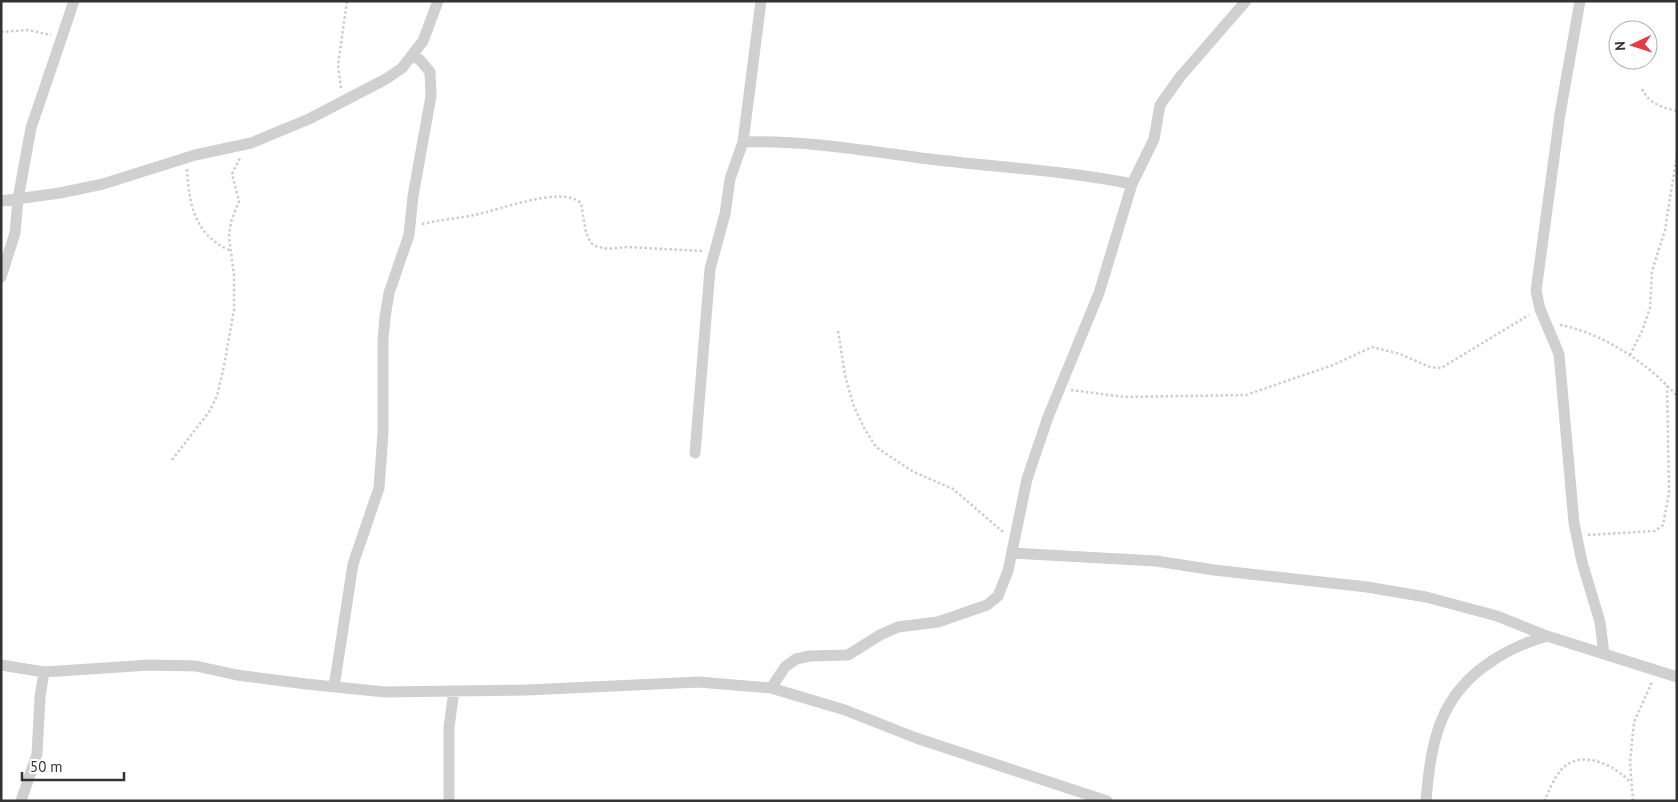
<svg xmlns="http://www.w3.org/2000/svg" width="1678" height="802" viewBox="0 0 1678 802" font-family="'PT Sans',sans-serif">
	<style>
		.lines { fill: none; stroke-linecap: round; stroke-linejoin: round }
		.path { stroke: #cdcdcd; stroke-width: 2.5; stroke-dasharray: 2.5 2.5; stroke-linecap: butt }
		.street { stroke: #d0d0d0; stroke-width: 11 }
	</style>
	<rect width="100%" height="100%" fill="#fff"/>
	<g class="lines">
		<path class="path" d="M 1,32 L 28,30 L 51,35
			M 341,88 L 338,65 L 347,1
			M 1642,89 C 1648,103 1663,108 1677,111
			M 187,169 C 189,204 194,234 229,250
			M 422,224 C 440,220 458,218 475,215 C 499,210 562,185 581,203 L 586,233 L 591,243 L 595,246 L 608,249 L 627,247 L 703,251
			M 1560,325 C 1603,333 1649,364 1677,396
			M 838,331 L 845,375 L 853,404 L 864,428 L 876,447 L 912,471 L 953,489 L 1003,532
			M 1630,355 L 1642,331 L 1650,308 L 1652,271 L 1665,230 L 1677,154
			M 1071,390 L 1125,397 L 1246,395 L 1333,365 L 1372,347 L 1400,354 L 1430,367 L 1441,368 L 1529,315
			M 172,460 L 209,412 L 217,396 L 224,366 L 234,310 L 234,275 L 229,237 L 231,222 L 239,201 L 232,174 L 240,158
			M 1588,535 L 1655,531 L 1663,525 L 1669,493 L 1667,384
			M 1544,801 C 1549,791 1554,778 1561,770 C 1580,748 1615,765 1630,782
			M 1633,801 L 1630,762 L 1634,722 L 1652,682"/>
		<path class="street" d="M 1580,1 L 1560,114 L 1536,291 L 1540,309 L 1559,354 L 1574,523 L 1582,562 L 1600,622 L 1604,654
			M 743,142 C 803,140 862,150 921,158 C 991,167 1063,170 1132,184
			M 1,201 L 60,193 L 103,184 L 195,155 L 251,143 L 309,119 L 386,79 L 402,68 L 423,41 L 438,1
			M 1,277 L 15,233 L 18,199 L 31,128 L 74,1
			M 695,453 L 710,269 L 725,214 L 730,179 L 743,142 L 761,1
			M 1012,553 L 1156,561 L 1214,570 L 1367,587 L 1426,597 L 1497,616 L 1547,636 L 1677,677
			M 1,665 L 44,672 L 150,665 L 196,666 L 237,675 L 306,684 L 385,692 L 527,690 L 699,682 L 771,688 L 845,710 L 916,738 L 1107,801
			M 334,687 L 353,564 L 379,488 L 383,433 L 383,340 L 385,317 L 389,293 L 409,235 L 413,196 L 431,96 L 430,72 L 420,60 L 412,56
			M 771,688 L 785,667 L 796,659 L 810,656 L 848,655 L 880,635 L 898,627 L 938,622 L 987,605 L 998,596 L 1008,571 L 1027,479 L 1048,417 L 1099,293 L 1132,184 L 1154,139 L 1160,105 L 1180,77 L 1246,1
			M 21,801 L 37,754 L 40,697 L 44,672
			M 449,801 L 449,727 L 454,691
			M 1426,801 C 1431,742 1439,695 1492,661 C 1510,649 1526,642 1547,636"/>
	</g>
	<rect width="1678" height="802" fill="none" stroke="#333333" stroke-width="5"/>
	<g transform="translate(1633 45) rotate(266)"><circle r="24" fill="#ffffff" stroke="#adadad"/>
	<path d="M0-4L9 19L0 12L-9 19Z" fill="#e63946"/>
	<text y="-8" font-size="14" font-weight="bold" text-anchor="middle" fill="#333333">N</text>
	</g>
	<path d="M22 772v8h102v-8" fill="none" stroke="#333333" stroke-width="2.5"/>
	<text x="30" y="772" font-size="15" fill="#333333" stroke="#ffffff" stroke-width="4" paint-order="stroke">50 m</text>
</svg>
